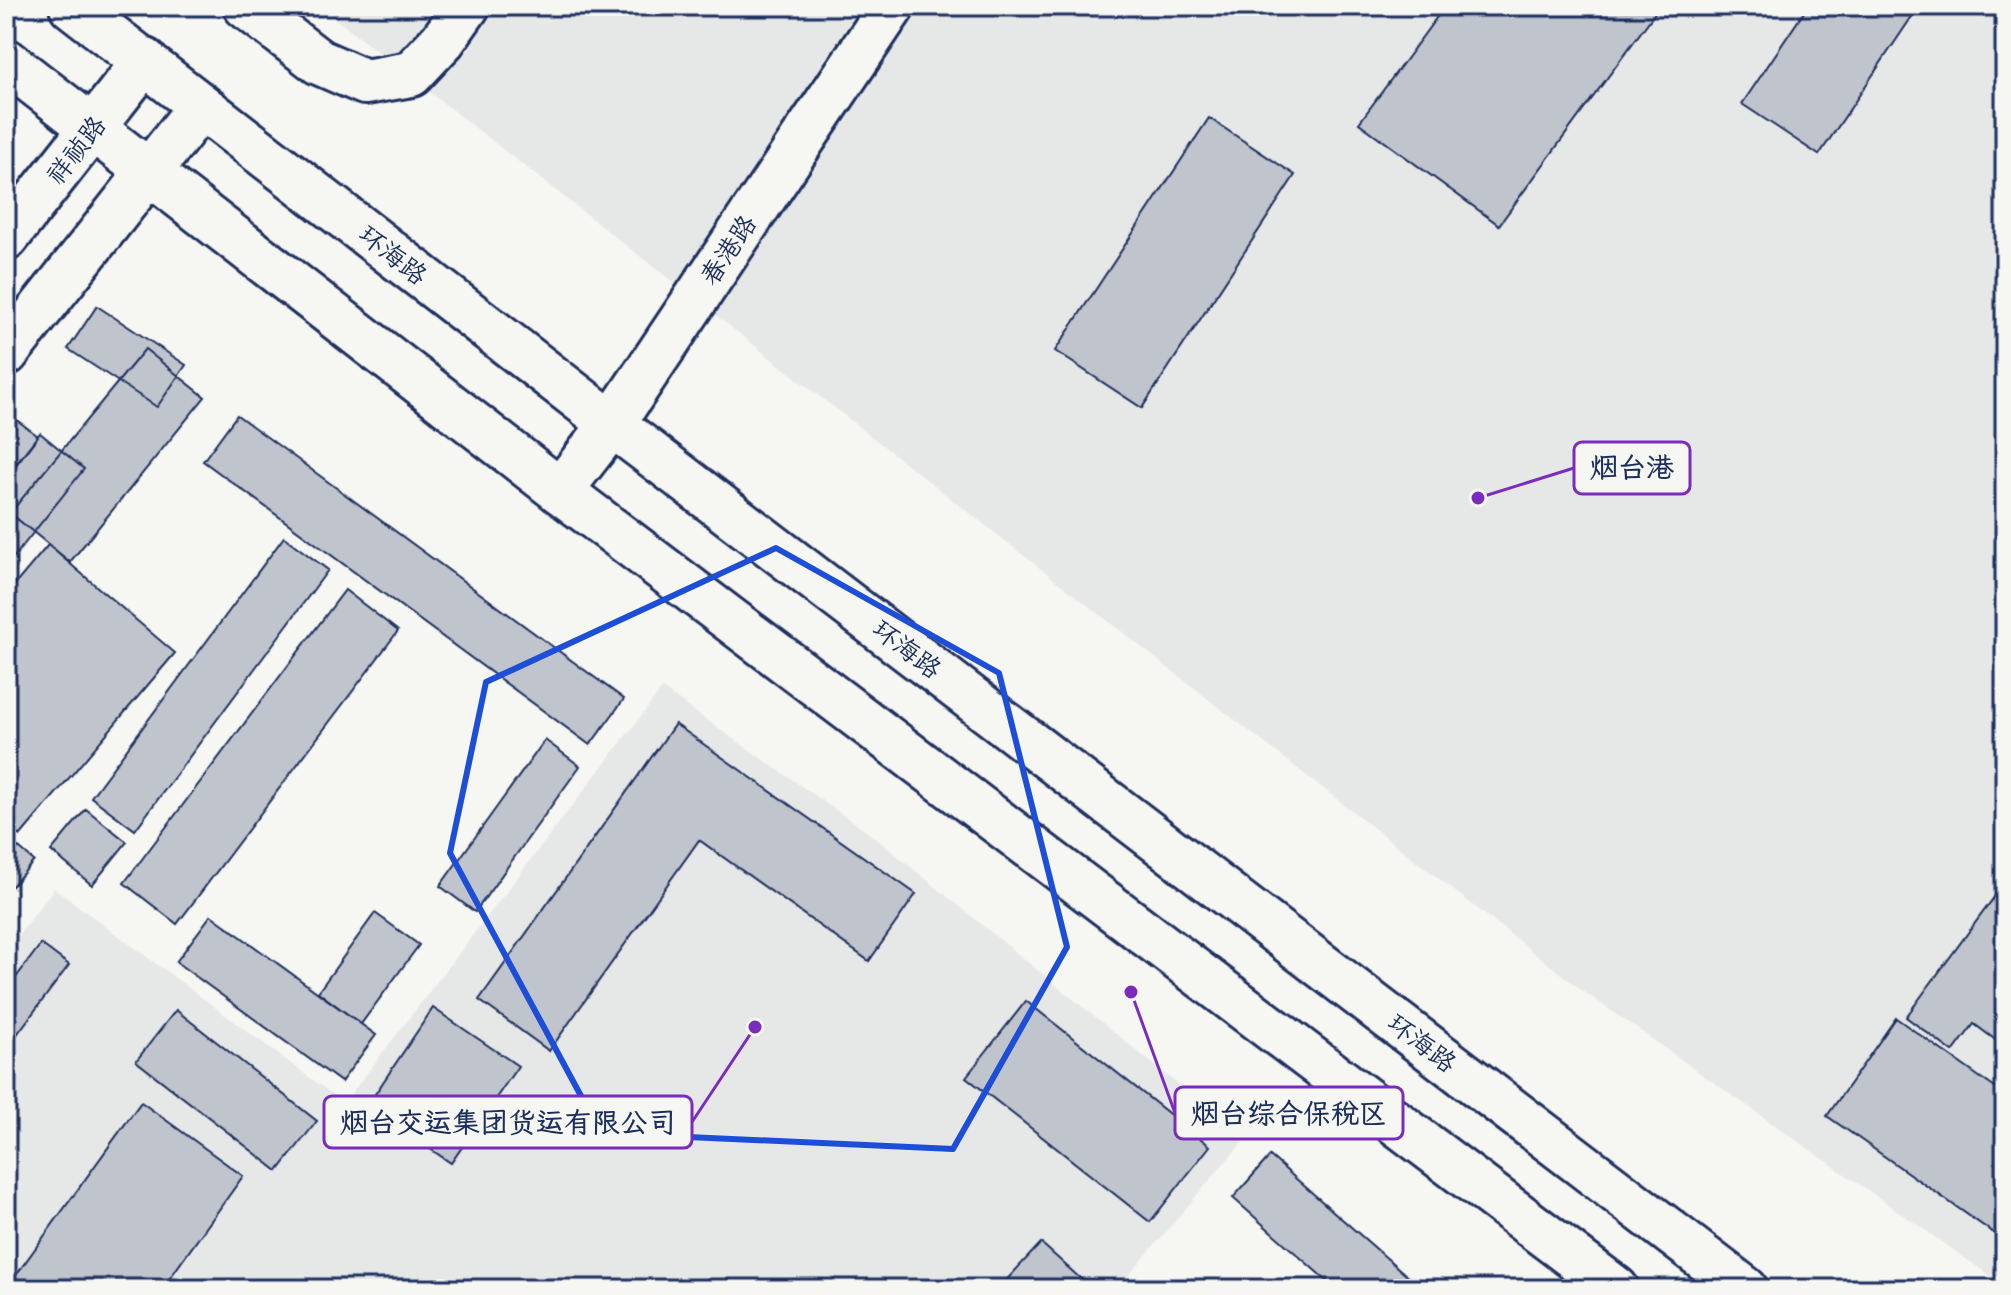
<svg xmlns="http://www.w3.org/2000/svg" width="2011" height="1295" viewBox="0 0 2011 1295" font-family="Itim,'LXGW WenKai TC',sans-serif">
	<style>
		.built { fill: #e6e7e7 }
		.building { fill: #c0c4cd; stroke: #1b2f5e; stroke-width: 2 }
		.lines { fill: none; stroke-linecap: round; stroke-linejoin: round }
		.minor-casing { stroke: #1b2f5e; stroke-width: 50 }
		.major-casing { stroke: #1b2f5e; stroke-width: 50 }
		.minor { stroke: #f6f6f2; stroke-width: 44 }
		.major { stroke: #f6f6f2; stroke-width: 44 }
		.marked { fill: none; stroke: #1d4ed8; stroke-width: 6; stroke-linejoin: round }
		.labels { text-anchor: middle; stroke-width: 7; stroke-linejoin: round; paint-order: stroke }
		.street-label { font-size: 26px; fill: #1b2f5e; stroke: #f6f6f2 }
		.leader { fill: none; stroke: #7b2cbf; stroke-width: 3 }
		.callout-dot { fill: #7b2cbf; stroke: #f6f6f2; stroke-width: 3 }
		.callout { fill: #f6f6f2; stroke: #7b2cbf; stroke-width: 3 }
		.callout-label { font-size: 28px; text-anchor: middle; font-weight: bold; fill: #1b2f5e }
	</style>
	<rect width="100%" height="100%" fill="#f6f6f2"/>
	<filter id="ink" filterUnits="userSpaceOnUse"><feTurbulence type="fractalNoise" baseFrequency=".0125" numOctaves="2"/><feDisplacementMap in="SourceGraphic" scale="16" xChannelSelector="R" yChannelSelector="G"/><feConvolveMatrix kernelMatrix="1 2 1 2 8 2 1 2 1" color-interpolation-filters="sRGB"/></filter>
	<g filter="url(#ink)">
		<path class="built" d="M 319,6 L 2005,6 L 2005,1286 L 1583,991 Z
			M 662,689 L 873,836 L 1245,1139 L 1117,1289 L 6,1289 L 6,952 L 54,888 L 344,1103 Z"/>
		<path class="building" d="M 1445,6 L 1660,6 L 1499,225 L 1359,123 Z
			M 1808,6 L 1919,6 L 1819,155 L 1742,104 Z
			M 1209,118 L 1295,175 L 1142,408 L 1055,351 Z
			M 97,306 L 186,365 L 157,407 L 68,349 Z
			M 145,349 L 205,397 L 70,562 L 10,513 Z
			M 237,415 L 624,699 L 590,745 L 203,461 Z
			M 14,418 L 38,436 L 6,478 L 6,429 Z
			M 40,433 L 84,469 L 6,567 L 6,476 Z
			M 284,537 L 328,570 L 135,830 L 91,797 Z
			M 48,545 L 175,653 L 20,836 L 6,824 L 6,595 Z
			M 345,590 L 398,631 L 177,924 L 124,883 Z
			M 675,724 L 916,894 L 869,961 L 699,840 L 549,1051 L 479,1000 Z
			M 545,740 L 580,766 L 475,912 L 440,886 Z
			M 86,809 L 127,842 L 92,885 L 51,851 Z
			M 6,837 L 34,861 L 6,893 Z
			M 1998,892 L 2005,897 L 2005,1047 L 1974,1024 L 1953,1052 L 1906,1017 Z
			M 375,913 L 419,945 L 361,1024 L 318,992 Z
			M 211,915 L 376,1035 L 341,1082 L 176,962 Z
			M 41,944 L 69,965 L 6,1049 L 6,991 Z
			M 1026,1001 L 1210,1146 L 1150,1222 L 966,1077 Z
			M 433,1008 L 518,1066 L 451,1163 L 367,1106 Z
			M 176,1010 L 317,1121 L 278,1171 L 136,1061 Z
			M 1896,1018 L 2005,1095 L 2005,1241 L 1827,1116 Z
			M 141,1102 L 243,1176 L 162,1289 L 6,1289 Z
			M 1270,1156 L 1422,1289 L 1336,1289 L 1233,1198 Z
			M 1041,1243 L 1092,1289 L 998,1289 Z"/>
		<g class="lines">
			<defs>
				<path id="minor" d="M 246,6 L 319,62 L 365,82 L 411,74 L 443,40 L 467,6
					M 6,238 L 145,61
					M 6,353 L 201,106
					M 560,491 L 612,424 L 892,6"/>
				<path id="major" d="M 72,6 L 612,424 L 1745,1289
					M 6,61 L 560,491 L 1616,1289"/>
			</defs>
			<use href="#minor" class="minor-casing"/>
			<use href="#major" class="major-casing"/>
			<use href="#minor" class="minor"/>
			<use href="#major" class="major"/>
		</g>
	</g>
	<path class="marked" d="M 776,548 L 999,673 L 1067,947 L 953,1149 L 601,1133 L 450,853 L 486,682 Z"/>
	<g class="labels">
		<g class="street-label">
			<text transform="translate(76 150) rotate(-52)" y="9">祥祯路</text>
			<text transform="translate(728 250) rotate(-56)" y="9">春港路</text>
			<text transform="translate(393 255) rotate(38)" y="9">环海路</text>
			<text transform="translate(907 649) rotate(37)" y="9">环海路</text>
			<text transform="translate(1422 1043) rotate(37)" y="9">环海路</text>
		</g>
	</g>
	<path class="leader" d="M1478 498L1574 468M1131 992L1175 1113M755 1027L692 1122"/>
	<g class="callout-dot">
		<circle cx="1478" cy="498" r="8"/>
		<circle cx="1131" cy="992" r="8"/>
		<circle cx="755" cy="1027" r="8"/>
	</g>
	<g class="callout">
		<rect x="1574" y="442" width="116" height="52" rx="8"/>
		<rect x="1175" y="1087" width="228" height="52" rx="8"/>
		<rect x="324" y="1096" width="368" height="52" rx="8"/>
	</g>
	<g class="callout-label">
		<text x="1632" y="477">烟台港</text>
		<text x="1289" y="1123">烟台综合保税区</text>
		<text x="508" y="1132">烟台交运集团货运有限公司</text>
	</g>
	<rect width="2011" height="1295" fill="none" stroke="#f6f6f2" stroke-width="32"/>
	<rect x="16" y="16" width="1979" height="1263" fill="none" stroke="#1b2f5e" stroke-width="3" filter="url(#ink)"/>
</svg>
